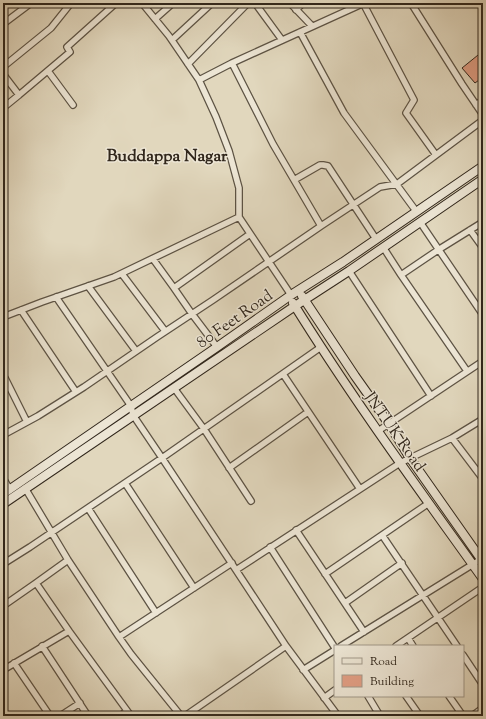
<svg xmlns="http://www.w3.org/2000/svg" width="486" height="719" viewBox="0 0 486 719" font-family="'Sorts Mill Goudy',serif">
	<style>
		.building { fill: #e19e84; stroke: #31271c }
		.lines { fill: none; stroke-linecap: round; stroke-linejoin: round }
		.street-casing { stroke: #5d5344; stroke-width: 8 }
		.secondary-casing { stroke: #31271c; stroke-width: 10 }
		.street { stroke: #ece5d4; stroke-width: 5.5 }
		.secondary { stroke: #ece5d4; stroke-width: 8 }
		.labels { text-anchor: middle; stroke-width: 3; stroke-linejoin: round; paint-order: stroke }
		.street-label { font-size: 16px; fill: #31271c; stroke: #ece5d4 }
		.neighbourhood-label { font-size: 17px; font-weight: bold; fill: #31271c; stroke: #ece5d4 }
	</style>
	<rect width="100%" height="100%" fill="#e1d7bd"/>
	<filter id="stains"><feTurbulence type="fractalNoise" baseFrequency=".005" numOctaves="4"/><feColorMatrix values="0 0 0 0 .2 0 0 0 0 .09 0 0 0 0 .02 0 0 0 .5 -.17"/></filter>
	<radialGradient id="worn" r=".72"><stop offset=".6" stop-color="#630" stop-opacity="0"/><stop offset="1" stop-color="#630" stop-opacity=".3"/></radialGradient>
	<path class="building" d="M 483,51 L 483,77 L 475,83 L 462,68 Z"/>
	<g class="lines">
		<defs>
			<path id="street" d="M 142,3 L 169,36 L 199,80 L 216,117 L 229,151 L 239,188 L 239,217 L 291,295
				M 255,3 L 282,40
				M 290,3 L 312,26
				M 363,3 L 414,100 L 406,113 L 436,155
				M 411,3 L 462,84 L 483,115
				M 296,10 L 303,3
				M 155,19 L 173,3
				M 3,24 L 31,3
				M 300,32 L 344,113 L 416,211
				M 172,40 L 212,3
				M 232,63 L 364,3
				M 188,64 L 248,3
				M 3,67 L 51,28 L 71,3
				M 48,71 L 73,105
				M 3,74 L 19,95 L 70,52 L 67,47 L 116,3
				M 476,105 L 483,100
				M 3,108 L 19,95
				M 294,180 L 320,165 L 323,165 L 328,166 L 376,239
				M 420,222 L 483,315
				M 321,226 L 380,187 L 397,184 L 483,120
				M 470,230 L 483,248
				M 383,247 L 401,275 L 467,371
				M 153,259 L 174,288
				M 349,271 L 431,396
				M 122,274 L 165,331
				M 401,275 L 438,250 L 483,222
				M 88,286 L 136,351
				M 56,297 L 131,406 L 133,415 L 162,458 L 321,347
				M 21,310 L 76,392
				M 3,317 L 42,302 L 114,277 L 239,217
				M 217,347 L 192,314 L 174,288 L 250,234
				M 283,374 L 360,489
				M 3,379 L 5,378 L 27,422
				M 174,388 L 204,429 L 251,501
				M 378,431 L 483,361
				M 3,435 L 38,416 L 84,387 L 157,337 L 213,300 L 321,226 L 273,144 L 232,63 L 199,80
				M 452,438 L 483,479
				M 229,468 L 308,412
				M 3,478 L 10,490
				M 125,483 L 194,588
				M 25,488 L 68,560 L 119,637 L 131,654 L 181,716
				M 88,508 L 156,613
				M 296,530 L 364,632
				M 382,535 L 457,646
				M 270,547 L 335,648
				M 3,564 L 30,547 L 162,458 L 236,570 L 400,463 L 452,438 L 483,419
				M 236,570 L 286,646
				M 325,574 L 429,503
				M 36,583 L 68,560
				M 345,603 L 402,563
				M 3,606 L 36,583 L 69,631
				M 119,637 L 232,563
				M 408,638 L 413,646
				M 42,646 L 88,716
				M 341,646 L 483,558
				M 396,646 L 483,587
				M 463,655 L 483,685
				M 14,663 L 50,716
				M 3,670 L 69,631 L 131,716
				M 303,670 L 335,650
				M 368,696 L 380,716
				M 406,696 L 420,716
				M 449,696 L 463,716
				M 324,698 L 335,690
				M 60,716 L 80,703
				M 120,716 L 127,711
				M 185,716 L 286,646 L 338,716
				M 472,716 L 483,708"/>
			<path id="secondary" d="M 302,296 L 355,376 L 389,424 L 410,458 L 483,562
				M 293,303 C 352,398 418,488 483,579
				M 3,494 L 131,406 L 217,347 L 291,295 L 343,262 L 483,166
				M 3,504 L 295,306 L 349,271 L 483,179"/>
		</defs>
		<use href="#street" class="street-casing"/>
		<use href="#secondary" class="secondary-casing"/>
		<use href="#street" class="street"/>
		<use href="#secondary" class="secondary"/>
	</g>
	<g class="labels">
		<g class="street-label">
			<text transform="translate(234 318) rotate(-35)" y="6">80 Feet Road</text>
			<text transform="translate(396 431) rotate(55)" y="6">JNTUK Road</text>
		</g>
		<g class="neighbourhood-label">
			<text x="167" y="161">Buddappa Nagar</text>
		</g>
	</g>
	<rect width="486" height="719" fill="none" stroke="#e1d7bd" stroke-width="16"/>
	<rect x="4" y="4" width="478" height="711" fill="none" stroke="#31271c" stroke-width="2"/>
	<rect x="8" y="8" width="470" height="703" fill="none" stroke="#31271c"/>
	<rect x="334" y="645" width="130" height="52" fill="#ece5d4" stroke="#a1998a"/>
	<rect x="342" y="658" width="20" height="6" fill="#ece5d4" stroke="#a1998a"/>
	<text x="370" y="665" font-size="12" fill="#31271c">Road</text>
	<rect x="342" y="675" width="20" height="12" fill="#e19e84" stroke="#a1998a"/>
	<text x="370" y="685" font-size="12" fill="#31271c">Building</text>
	<rect width="100%" height="100%" filter="url(#stains)"/>
	<rect width="100%" height="100%" fill="url(#worn)"/>
</svg>
